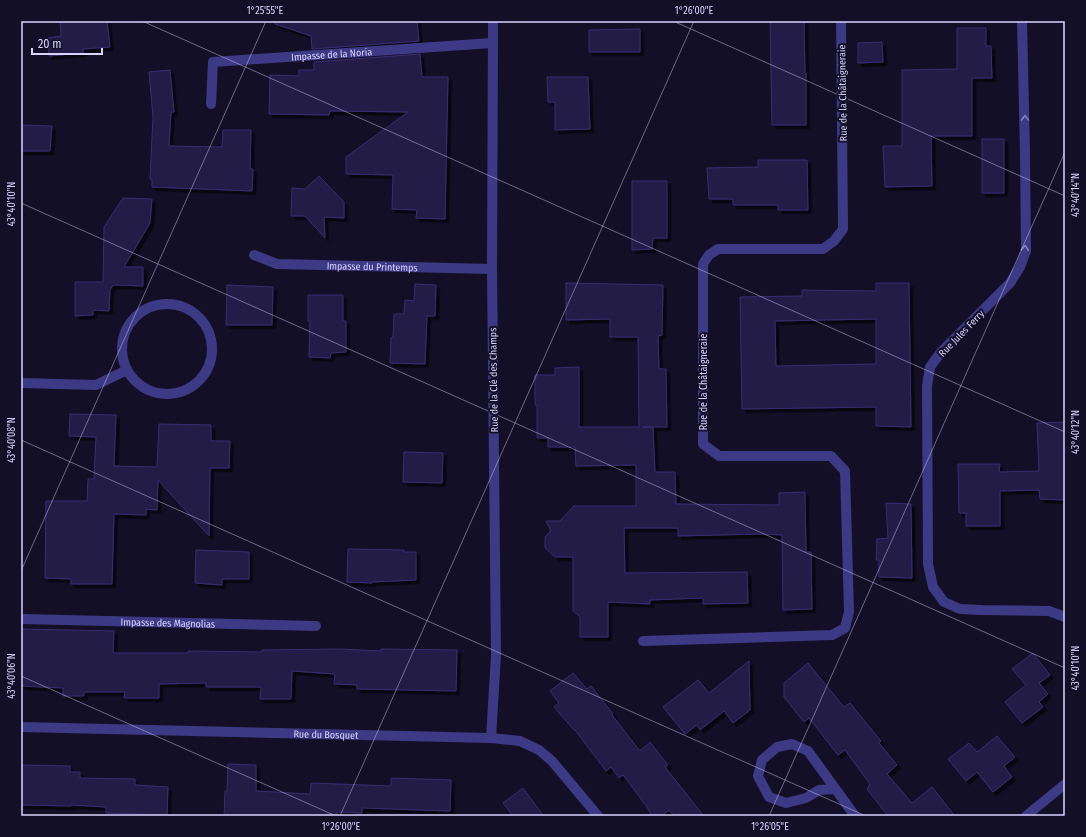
<svg xmlns="http://www.w3.org/2000/svg" width="1086" height="837" viewBox="0 0 1086 837" font-family="'Fira Sans Condensed',sans-serif">
	<style>
		.building { fill: #241b47; stroke: #3b2d73; fill-rule: evenodd; filter: url(#shadow) }
		.lines { fill: none; stroke-linecap: round; stroke-linejoin: round }
		.minor { stroke: #3d3a85; stroke-width: 10 }
		.oneway { stroke: #837fbc }
		.ticks { fill: none; stroke: #d9d4ff; stroke-width: 1; stroke-opacity: 0.45 }
		.labels { text-anchor: middle; stroke-width: 4; stroke-linejoin: round; paint-order: stroke }
		.street-label { font-size: 10px; fill: #d9d4ff; stroke: #130f26 }
		.neatline { fill: none; stroke: #d9d4ff; stroke-width: 1.5 }
		.ticks-label { font-size: 10px; text-anchor: middle; fill: #d9d4ff }
	</style>
	<defs>
		<filter id="shadow"><feDropShadow dx="3.5" dy="3.5" stdDeviation="0" flood-color="#0009"/></filter>
	</defs>
	<rect width="100%" height="100%" fill="#130f26"/>
	<path class="building" d="M 60,21 L 107,21 L 110,47 L 83,49 L 83,53 L 49,56 L 48,38 L 61,36 Z
		M 275,21 L 417,21 L 419,41 L 312,49 L 311,36 L 275,24 Z
		M 770,21 L 804,21 L 805,73 L 806,73 L 806,125 L 772,125 Z
		M 957,28 L 986,28 L 986,46 L 991,46 L 992,78 L 972,78 L 972,136 L 931,136 L 932,186 L 885,187 L 883,146 L 902,146 L 902,70 L 957,69 Z
		M 640,29 L 640,52 L 589,52 L 589,30 Z
		M 882,42 L 883,62 L 858,63 L 858,43 Z
		M 420,54 L 422,77 L 448,77 L 445,219 L 416,218 L 417,210 L 392,209 L 393,175 L 346,174 L 346,157 L 408,112 L 330,111 L 329,115 L 269,114 L 270,75 L 299,76 L 299,70 L 314,70 L 314,62 Z
		M 170,70 L 174,112 L 171,112 L 169,146 L 222,147 L 223,130 L 251,130 L 250,169 L 253,169 L 252,191 L 152,187 L 152,179 L 150,179 L 153,117 L 149,72 Z
		M 547,77 L 588,77 L 590,129 L 555,130 L 555,102 L 548,102 Z
		M 21,125 L 52,126 L 50,151 L 21,151 Z
		M 982,139 L 1004,139 L 1004,193 L 982,193 Z
		M 758,160 L 807,160 L 808,210 L 778,210 L 778,205 L 733,205 L 733,199 L 709,199 L 707,168 L 758,167 Z
		M 319,176 L 344,202 L 344,218 L 324,217 L 325,238 L 305,216 L 291,216 L 292,188 L 305,189 Z
		M 632,181 L 667,181 L 667,238 L 653,238 L 652,249 L 632,250 Z
		M 123,198 L 152,199 L 150,223 L 124,267 L 143,267 L 143,286 L 113,285 L 110,290 L 109,311 L 93,310 L 93,315 L 75,316 L 75,282 L 103,282 L 104,227 Z
		M 566,283 L 663,285 L 662,335 L 658,336 L 659,369 L 666,369 L 667,427 L 643,427 L 653,427 L 655,472 L 675,472 L 676,504 L 779,505 L 779,493 L 805,492 L 806,552 L 811,552 L 812,609 L 783,610 L 782,535 L 762,534 L 678,536 L 678,528 L 624,528 L 625,573 L 747,572 L 748,603 L 703,604 L 703,598 L 650,600 L 650,604 L 608,602 L 608,637 L 580,637 L 580,617 L 573,611 L 573,557 L 555,557 L 545,548 L 545,537 L 551,531 L 546,521 L 560,521 L 574,506 L 636,506 L 636,465 L 576,466 L 575,447 L 548,447 L 548,438 L 537,438 L 537,405 L 535,405 L 535,375 L 555,375 L 555,368 L 579,367 L 579,427 L 639,427 L 638,337 L 610,337 L 610,319 L 566,320 Z
		M 876,283 L 909,283 L 911,427 L 876,426 L 876,407 L 742,409 L 740,297 L 802,296 L 802,290 L 876,291 ZM 876,319 L 876,364 L 776,366 L 775,321 Z
		M 415,284 L 436,285 L 435,316 L 427,316 L 425,364 L 390,363 L 391,338 L 393,337 L 394,314 L 404,314 L 405,300 L 414,301 Z
		M 227,285 L 273,287 L 272,325 L 226,325 Z
		M 308,295 L 343,295 L 343,321 L 346,321 L 346,352 L 331,353 L 330,358 L 309,357 L 310,321 L 308,321 Z
		M 70,414 L 116,415 L 114,466 L 157,467 L 159,424 L 211,425 L 211,441 L 230,441 L 229,468 L 210,468 L 209,536 L 158,480 L 157,510 L 146,509 L 146,515 L 114,514 L 112,584 L 71,584 L 71,579 L 45,578 L 46,501 L 87,501 L 88,479 L 94,479 L 96,437 L 69,436 Z
		M 1065,422 L 1065,500 L 1040,499 L 1039,490 L 1000,491 L 1000,526 L 966,526 L 966,513 L 959,513 L 958,464 L 1000,464 L 999,472 L 1039,471 L 1037,423 Z
		M 404,452 L 443,453 L 442,483 L 403,482 Z
		M 886,503 L 911,504 L 912,578 L 879,577 L 879,560 L 876,560 L 877,539 L 888,538 Z
		M 348,549 L 404,550 L 404,552 L 416,552 L 416,580 L 372,582 L 372,583 L 347,582 Z
		M 196,550 L 249,552 L 249,579 L 222,579 L 222,585 L 195,583 Z
		M 21,629 L 114,631 L 113,653 L 188,653 L 188,651 L 262,652 L 262,650 L 341,649 L 381,651 L 381,649 L 457,650 L 456,691 L 357,689 L 357,685 L 334,684 L 335,674 L 292,671 L 291,699 L 260,699 L 261,687 L 206,687 L 206,683 L 159,684 L 159,698 L 124,698 L 125,692 L 84,692 L 84,696 L 63,696 L 63,688 L 21,686 Z
		M 1033,653 L 1050,675 L 1039,683 L 1048,694 L 1039,702 L 1043,707 L 1022,723 L 1005,702 L 1026,685 L 1012,669 Z
		M 749,661 L 750,710 L 733,723 L 724,711 L 700,730 L 697,725 L 685,734 L 663,707 L 698,680 L 709,693 Z
		M 808,663 L 844,707 L 850,703 L 881,741 L 879,743 L 897,765 L 887,774 L 912,803 L 932,787 L 955,816 L 888,816 L 867,789 L 870,784 L 845,750 L 838,755 L 809,718 L 804,722 L 784,697 L 784,683 Z
		M 573,673 L 587,689 L 591,686 L 613,714 L 612,715 L 640,751 L 650,742 L 668,765 L 665,767 L 704,816 L 674,816 L 669,810 L 662,816 L 652,816 L 647,807 L 623,775 L 619,778 L 611,767 L 606,771 L 575,730 L 574,730 L 554,707 L 559,703 L 550,691 Z
		M 997,736 L 1015,757 L 1004,766 L 1012,777 L 993,792 L 977,772 L 966,781 L 948,759 L 969,743 L 977,752 Z
		M 228,764 L 256,765 L 256,791 L 310,794 L 311,783 L 391,786 L 391,778 L 451,780 L 450,811 L 362,808 L 362,813 L 337,812 L 337,816 L 224,816 L 225,791 L 227,791 Z
		M 22,765 L 70,766 L 70,772 L 80,772 L 80,778 L 135,779 L 135,785 L 168,787 L 167,815 L 106,813 L 106,807 L 71,805 L 71,806 L 21,805 L 21,770 L 22,770 Z
		M 523,788 L 544,816 L 513,816 L 503,803 Z"/>
	<g class="lines">
		<g class="minor">
			<path d="M 1022,21 L 1025,154 L 1026,251 L 1020,267 L 1010,283 L 941,352 L 930,367 L 927,386 L 928,564 L 933,587 L 944,602 L 960,609 L 982,610 L 1049,611 L 1065,617"/>
			<path id="s1" d="M 211,104 L 213,62 L 492,43"/>
			<path id="s2" d="M 254,255 L 277,264 L 492,269"/>
			<circle cx="167" cy="349" r="45"/>
			<path d="M 21,383 L 96,385 L 127,370"/>
			<path id="s3" d="M 21,619 L 316,626"/>
			<path d="M 643,641 L 832,635 L 845,628 L 849,612 L 845,471 L 831,456 L 719,456 L 703,444 L 703,264 L 709,255 L 718,249 L 823,249 L 834,241 L 843,229 L 841,21"/>
			<path id="s4" d="M 21,727 L 491,738 L 520,741 L 539,750 L 552,761 L 598,816"/>
			<path d="M 491,738 L 496,655 L 492,269 L 493,21"/>
			<path d="M 835,789 L 819,790 L 806,798 L 786,803 L 769,797 L 758,776 L 762,760 L 777,747 L 792,744 L 808,751 L 855,816"/>
			<path d="M 1026,816 L 1065,784"/>
		</g>
	</g>
	<defs><path id="oneway-chevron" d="M-2-3.5L2.5 0L-2 3.5" fill="none" stroke-width="1.6" stroke-linecap="round" stroke-linejoin="round"/></defs>
	<g class="oneway">
		<use href="#oneway-chevron" transform="translate(1025 118) rotate(-91)"/>
		<use href="#oneway-chevron" transform="translate(1025 248) rotate(-85)"/>
	</g>
	<path class="ticks" d="M 142,21 L 1065,432M 673,21 L 1065,196M 21,203 L 1065,668M 21,440 L 866,816M 21,571 L 266,21M 21,676 L 336,816M 340,816 L 694,21M 769,816 L 1065,152"/>
	<g class="labels">
		<g class="street-label">
			<text dy="4" stroke="none"><textPath href="#s1" startOffset="161">Impasse de la Noria</textPath></text>
			<text transform="translate(842 93) rotate(-91)" y="4">Rue de la Châtaigneraie</text>
			<text dy="4" stroke="none"><textPath href="#s2" startOffset="120">Impasse du Printemps</textPath></text>
			<text transform="translate(961 333) rotate(-46)" y="4">Rue Jules Ferry</text>
			<text transform="translate(493 380) rotate(-91)" y="4">Rue de la Clé des Champs</text>
			<text transform="translate(703 382) rotate(-90)" y="4">Rue de la Châtaigneraie</text>
			<text dy="4" stroke="none"><textPath href="#s3" startOffset="147">Impasse des Magnolias</textPath></text>
			<text dy="4" stroke="none"><textPath href="#s4" startOffset="305">Rue du Bosquet</textPath></text>
		</g>
	</g>
	<rect width="1086" height="837" fill="none" stroke="#130f26" stroke-width="44"/>
	<path d="M32 48v6h70v-6" fill="none" stroke="#d9d4ff" stroke-width="2"/>
	<text x="38" y="48" font-size="12" fill="#d9d4ff" stroke="#130f26" stroke-width="3" paint-order="stroke">20 m</text>
	<rect x="22" y="22" width="1042" height="793" class="neatline"/>
	<g class="ticks-label">
		<text x="265" y="14">1°25'55"E</text>
		<text x="694" y="14">1°26'00"E</text>
		<text transform="translate(1075 195) rotate(-90)" y="4">43°40'14"N</text>
		<text transform="translate(11 204) rotate(-90)" y="4">43°40'10"N</text>
		<text transform="translate(1075 432) rotate(-90)" y="4">43°40'12"N</text>
		<text transform="translate(11 440) rotate(-90)" y="4">43°40'08"N</text>
		<text transform="translate(1075 668) rotate(-90)" y="4">43°40'10"N</text>
		<text transform="translate(11 676) rotate(-90)" y="4">43°40'06"N</text>
		<text x="341" y="830">1°26'00"E</text>
		<text x="770" y="830">1°26'05"E</text>
	</g>
</svg>
